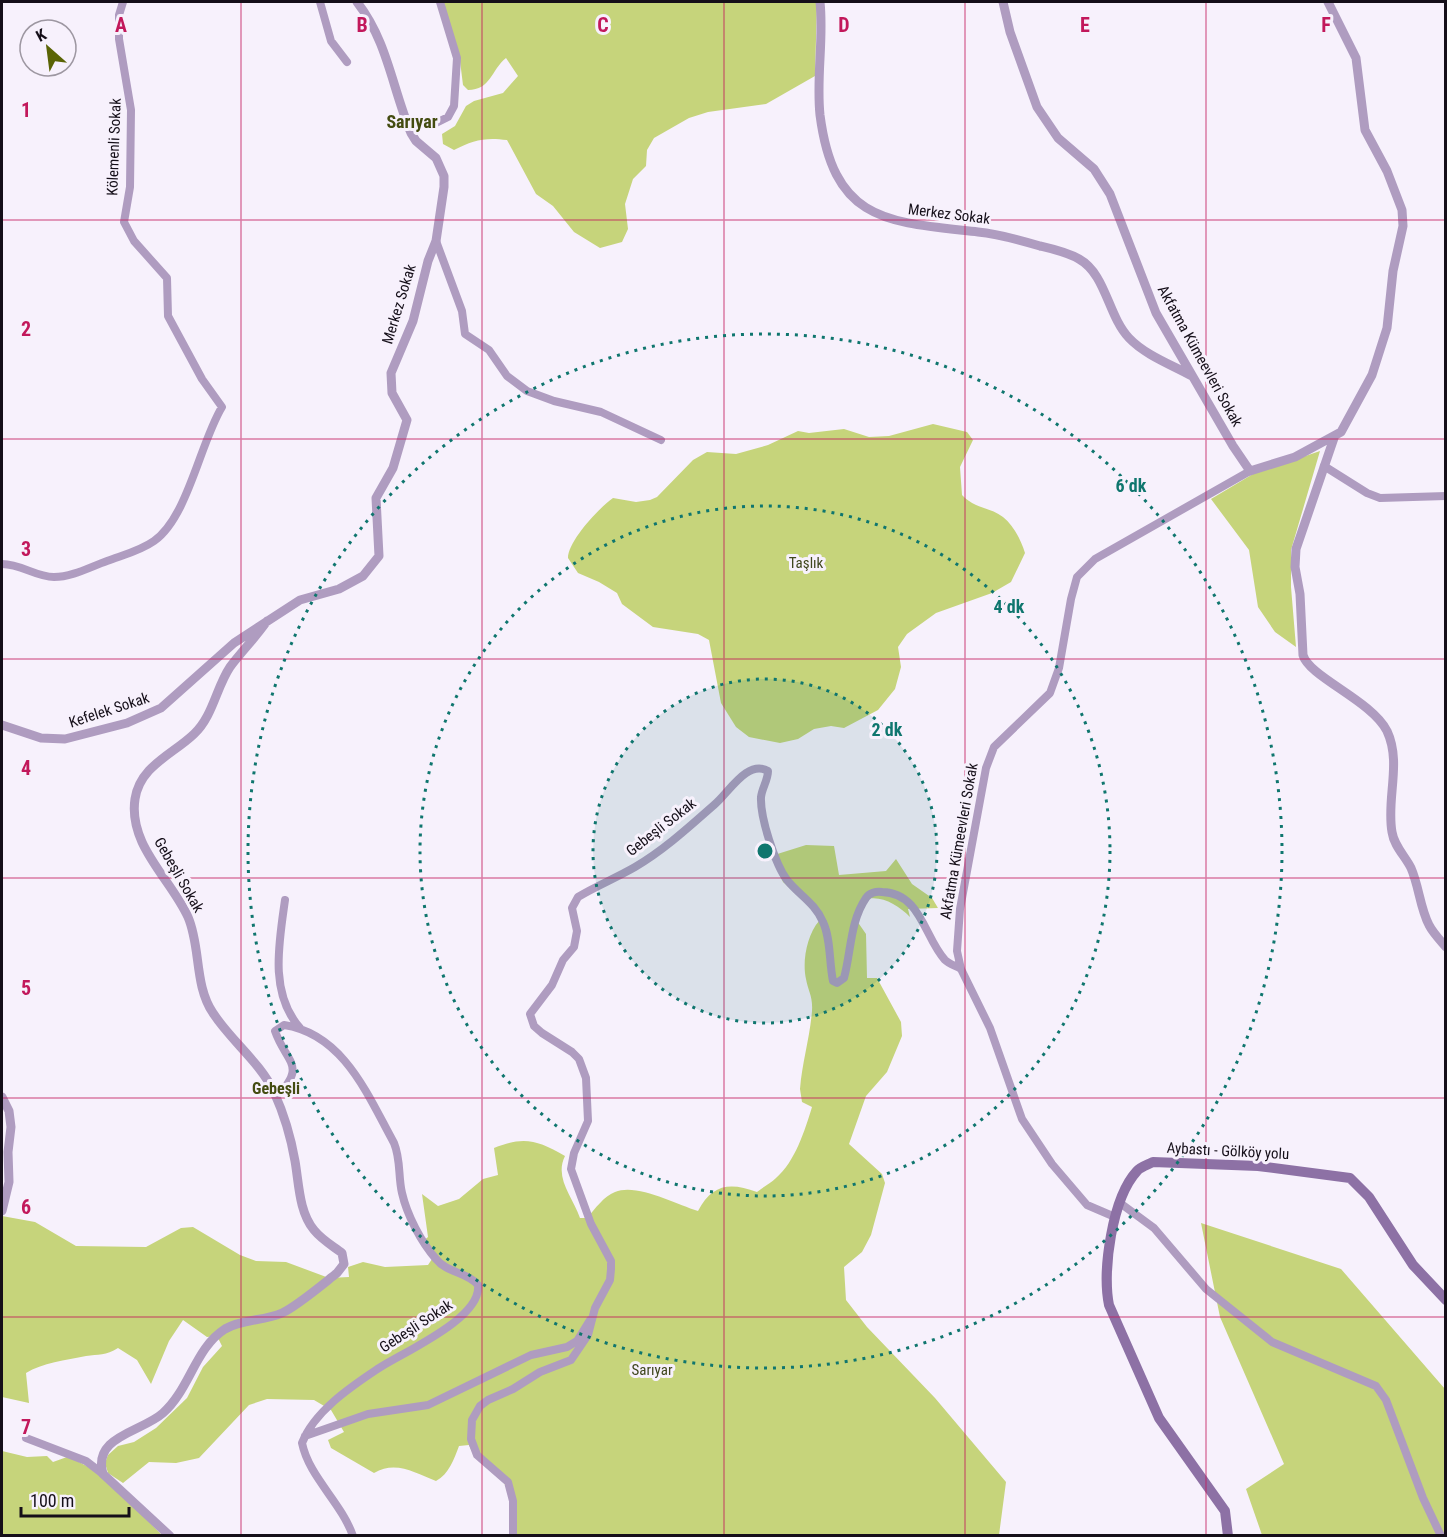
<svg xmlns="http://www.w3.org/2000/svg" width="1447" height="1537" viewBox="0 0 1447 1537" font-family="'Roboto Condensed',sans-serif">
	<style>
		.green { fill: #c6d47b }
		.lines { fill: none; stroke-linecap: round; stroke-linejoin: round }
		.minor { stroke: #af9cc0; stroke-width: 8 }
		.tertiary { stroke: #af9cc0; stroke-width: 9 }
		.secondary { stroke: #8d71a5; stroke-width: 10 }
		.grid { fill: none; stroke: #c2185b; stroke-width: 1.5; stroke-opacity: 0.55 }
		.ring { fill: none; stroke: #0f766e; stroke-width: 3; stroke-dasharray: 3 6 }
		.labels { text-anchor: middle; stroke-width: 6; stroke-linejoin: round; paint-order: stroke }
		.street-label { font-size: 15px; fill: #150f19; stroke: #f7f1fc }
		.park-label { font-size: 15px; fill: #40471e; stroke: #f7f1fc }
		.neighbourhood-label { font-size: 16px; font-weight: bold; fill: #444c11; stroke: #f7f1fc }
		.quarter-label { font-size: 18px; font-weight: bold; fill: #444c11; stroke: #f7f1fc }
		.grid-label { font-size: 20px; text-anchor: middle; font-weight: bold; fill: #c2185b; stroke: #f7f1fc; stroke-width: 6; stroke-linejoin: round; paint-order: stroke }
		.centre { fill: #0f766e; stroke: #f7f1fc; stroke-width: 3 }
		.ring-label { font-size: 18px; text-anchor: middle; font-weight: bold; fill: #0f766e; stroke: #f7f1fc; stroke-width: 6; stroke-linejoin: round; paint-order: stroke }
	</style>
	<rect width="100%" height="100%" fill="#f7f1fc"/>
	<path class="green" d="M 443,2 L 817,2 L 815,76 L 766,104 L 708,112 L 689,118 L 654,138 L 647,150 L 646,166 L 633,179 L 625,204 L 628,229 L 622,242 L 600,248 L 574,232 L 553,206 L 536,194 L 507,140 C 485,137 473,140 454,150 L 443,144 L 442,134 L 455,126 L 466,106 L 474,101 L 503,93 L 518,76 L 506,58 C 491,70 491,90 468,90 L 463,85 L 459,53 Z
		M 933,424 L 967,432 L 973,440 L 960,467 L 962,495 C 975,509 990,507 1003,517 C 1014,526 1021,540 1025,553 L 1011,582 L 992,593 L 936,613 L 907,634 L 898,647 L 901,667 L 895,689 L 878,710 L 844,728 L 831,726 L 814,729 L 798,739 L 780,743 L 749,737 L 736,727 L 721,703 L 709,640 L 698,634 L 653,627 L 622,604 L 617,593 L 599,582 L 578,573 L 568,558 C 568,541 599,508 613,498 L 636,502 L 650,500 L 657,497 L 693,460 L 707,452 L 736,454 L 768,445 L 798,431 L 809,433 L 844,429 L 869,437 L 889,436 Z
		M 1320,451 L 1291,550 L 1291,587 L 1296,647 L 1275,632 L 1258,607 L 1249,550 L 1211,499 L 1253,474 Z
		M 806,845 L 834,846 L 839,875 L 886,871 L 896,859 L 912,884 L 932,898 L 938,908 L 908,909 L 910,917 C 898,905 880,894 864,900 L 857,921 L 866,934 L 867,978 L 877,978 L 901,1022 L 902,1036 L 887,1072 L 866,1096 L 849,1144 L 882,1174 L 885,1183 L 871,1235 L 862,1252 L 844,1267 L 846,1300 L 867,1327 L 935,1398 L 1006,1482 L 999,1535 L 510,1535 C 510,1515 515,1492 498,1476 C 485,1464 476,1463 469,1445 L 459,1446 C 454,1459 449,1474 436,1481 C 415,1473 396,1460 374,1473 L 331,1448 L 328,1440 L 344,1432 L 331,1410 L 314,1400 L 267,1399 L 249,1405 L 199,1458 L 176,1463 L 149,1462 L 123,1483 L 108,1473 L 105,1463 L 108,1455 L 118,1446 L 134,1442 L 156,1428 L 187,1398 L 203,1367 L 222,1346 L 217,1336 L 207,1337 L 183,1320 L 169,1341 L 151,1384 L 137,1360 L 118,1348 C 106,1356 98,1354 86,1356 C 66,1360 42,1363 26,1373 L 29,1403 L 2,1397 L 2,1216 L 35,1222 L 76,1246 L 146,1247 L 181,1228 L 193,1227 L 240,1255 L 256,1261 L 286,1262 L 329,1278 L 349,1277 L 348,1267 L 363,1262 L 385,1267 L 428,1265 L 432,1259 L 421,1243 L 428,1237 L 422,1194 L 438,1206 L 459,1199 L 483,1179 L 498,1175 L 494,1148 C 524,1136 537,1140 565,1156 C 554,1178 573,1197 580,1218 L 587,1218 C 595,1209 604,1196 615,1192 C 637,1183 675,1204 698,1211 C 712,1184 730,1182 757,1192 C 763,1187 771,1183 776,1178 C 795,1162 805,1130 812,1107 L 802,1102 L 800,1089 C 802,1063 810,1037 812,1011 C 813,996 808,991 806,979 C 802,961 807,935 819,921 L 811,907 L 783,882 L 771,856 Z
		M 1201,1223 L 1341,1269 L 1445,1389 L 1445,1535 L 1262,1535 L 1246,1489 L 1284,1464 L 1220,1317 Z
		M 2,1451 L 27,1457 L 47,1456 L 53,1462 L 67,1457 C 107,1471 133,1507 162,1535 L 2,1536 Z"/>
	<g class="lines">
		<path class="minor" d="M 320,2 L 331,41 L 347,62
			M 406,122 L 436,123 L 448,117 L 454,106 L 457,58 L 440,2
			M 436,241 L 462,311 L 465,334 L 489,350 L 507,376 L 527,391 L 554,401 L 601,412 L 661,440
			M 1324,466 L 1367,493 L 1380,498 L 1446,496
			M 2,564 C 21,564 36,577 54,577 C 72,577 90,567 107,561 C 123,555 140,551 154,541 C 188,517 200,443 222,407 L 202,379 L 168,316 L 167,278 L 134,241 L 124,222 L 130,187 L 131,110 L 119,39 L 119,15 L 123,2
			M 285,900 C 279,943 269,993 300,1028
			M 276,1097 C 308,1065 286,1063 275,1031 L 284,1025 C 344,1034 368,1096 394,1143 C 401,1160 398,1176 402,1193 C 407,1215 421,1242 436,1259 C 447,1273 467,1272 478,1285 C 482,1319 401,1353 376,1370 C 349,1388 314,1412 302,1443 C 309,1477 341,1502 353,1536
			M 1120,1203 L 1154,1228 L 1206,1289 L 1272,1342 L 1376,1386 L 1386,1400 L 1423,1498 L 1441,1536
			M 1115,1217 L 1087,1205 L 1052,1164 L 1022,1119 L 990,1028 L 961,969 L 957,951 L 960,909 L 986,768 L 994,747 L 1050,693 L 1059,668 L 1071,599 L 1077,577 L 1095,559 L 1250,471
			M 305,1436 L 368,1414 L 428,1405 L 531,1355 L 567,1347 L 577,1341 L 590,1320
			M 26,1438 L 86,1461 L 103,1474
			M 513,1536 L 513,1501 L 508,1482 L 477,1455 L 471,1439 L 472,1420 L 480,1406 L 488,1400 L 513,1389 L 540,1372 L 571,1360 L 588,1335 L 595,1308 L 610,1280 L 611,1269 L 611,1261 L 591,1224 L 571,1169 L 574,1153 L 588,1121 L 586,1078 L 579,1059 L 572,1052 L 542,1033 L 534,1026 L 530,1014 L 552,985 L 563,960 L 574,947 L 577,931 L 572,908 L 578,897 C 596,886 616,878 635,867 C 664,850 689,827 714,805 C 728,794 747,759 768,771 C 768,780 762,788 761,797 C 760,817 775,864 787,880 C 799,895 815,903 823,922 C 831,939 829,962 833,981 L 837,983 L 844,978 C 851,953 850,921 866,898 C 869,893 876,891 882,892 C 921,893 924,937 945,960 C 949,964 956,966 961,969"/>
		<path class="tertiary" d="M 820,2 C 824,39 816,77 820,115 C 834,223 888,222 978,232 C 999,234 1020,240 1040,246 C 1053,249 1067,252 1079,259 C 1106,274 1108,316 1129,338 C 1145,355 1172,365 1192,376
			M 1003,2 L 1010,32 L 1037,107 L 1058,138 L 1094,169 L 1110,194 L 1156,313 L 1233,446 L 1250,471 L 1295,457 L 1341,432 L 1372,375 L 1387,328 L 1393,271 L 1403,226 L 1402,210 L 1387,171 L 1365,130 L 1356,58 L 1328,2
			M 1334,438 L 1296,549 L 1295,567 L 1300,594 L 1303,655 C 1309,677 1371,700 1387,731 C 1402,763 1386,799 1392,832 C 1394,846 1405,856 1411,868 C 1419,886 1420,908 1429,925 C 1433,933 1440,940 1446,947
			M 2,725 L 41,738 L 65,739 L 127,723 L 161,708 L 234,643 L 300,600 L 339,589 L 363,576 L 379,556 L 376,498 L 393,468 L 407,420 L 392,393 L 391,373 L 413,321 L 428,261 L 436,241 L 444,187 L 444,176 L 436,158 L 416,141 L 411,133 C 392,88 388,42 357,2
			M 2,1097 L 9,1111 L 11,1127 L 8,1152 L 9,1182 L 2,1211
			M 170,1536 L 103,1474 C 92,1436 142,1432 163,1413 C 190,1389 195,1348 225,1329 C 242,1319 264,1321 282,1313 C 297,1306 323,1284 337,1273 L 344,1264 L 342,1253 C 333,1246 322,1240 314,1230 C 299,1212 299,1184 295,1161 C 291,1138 284,1114 274,1092 C 260,1062 231,1041 213,1013 C 194,985 201,947 188,917 C 171,879 128,845 135,799 C 140,766 172,755 194,734 C 213,716 216,688 230,667 C 242,651 256,637 267,621"/>
		<path class="secondary" d="M 1228,1536 L 1225,1511 L 1159,1418 L 1109,1305 C 1102,1271 1112,1198 1137,1171 C 1140,1167 1147,1165 1153,1162 L 1258,1166 L 1350,1178 L 1369,1197 L 1413,1265 L 1446,1300"/>
	</g>
	<path class="grid" d="M 241,2 L 241,1536M 482,2 L 482,1536M 724,2 L 724,1536M 965,2 L 965,1536M 1206,2 L 1206,1536M 2,220 L 1446,220M 2,439 L 1446,439M 2,659 L 1446,659M 2,878 L 1446,878M 2,1098 L 1446,1098M 2,1317 L 1446,1317"/>
	<circle cx="765" cy="851" r="172" fill="#0f766e" fill-opacity=".12"/>
	<g class="ring">
		<circle cx="765" cy="851" r="172"/>
		<circle cx="765" cy="851" r="345"/>
		<circle cx="765" cy="851" r="517"/>
	</g>
	<g class="labels">
		<g class="street-label">
			<text transform="translate(114 147) rotate(-88)" y="5">Kölemenli Sokak</text>
			<text transform="translate(949 214) rotate(7)" y="5">Merkez Sokak</text>
			<text transform="translate(399 304) rotate(-73)" y="5">Merkez Sokak</text>
			<text transform="translate(1200 356) rotate(61)" y="5">Akfatma Kümeevleri Sokak</text>
			<text transform="translate(109 710) rotate(-18)" y="5">Kefelek Sokak</text>
			<text transform="translate(661 827) rotate(-38)" y="5">Gebeşli Sokak</text>
			<text transform="translate(959 841) rotate(-80)" y="5">Akfatma Kümeevleri Sokak</text>
			<text transform="translate(179 875) rotate(60)" y="5">Gebeşli Sokak</text>
			<text transform="translate(1228 1151) rotate(3)" y="5">Aybastı - Gölköy yolu</text>
			<text transform="translate(416 1326) rotate(-33)" y="5">Gebeşli Sokak</text>
		</g>
		<g class="park-label">
			<text x="806" y="568">Taşlık</text>
			<text x="652" y="1375">Sarıyar</text>
		</g>
		<g class="neighbourhood-label">
			<text x="276" y="1094">Gebeşli</text>
		</g>
		<g class="quarter-label">
			<text x="412" y="128">Sarıyar</text>
		</g>
	</g>
	<g class="grid-label">
		<text x="121" y="32">A</text>
		<text x="362" y="32">B</text>
		<text x="603" y="32">C</text>
		<text x="844" y="32">D</text>
		<text x="1085" y="32">E</text>
		<text x="1326" y="32">F</text>
		<text x="26" y="117">1</text>
		<text x="26" y="336">2</text>
		<text x="26" y="556">3</text>
		<text x="26" y="775">4</text>
		<text x="26" y="995">5</text>
		<text x="26" y="1214">6</text>
		<text x="26" y="1434">7</text>
	</g>
	<circle cx="765" cy="851" r="9" class="centre"/>
	<g class="ring-label">
		<text x="1131" y="492">6 dk</text>
		<text x="1009" y="613">4 dk</text>
		<text x="887" y="736">2 dk</text>
	</g>
	<rect width="1447" height="1537" fill="none" stroke="#150f19" stroke-width="6"/>
	<g transform="translate(48 48) rotate(332)"><circle r="28" fill="#f7f1fc" stroke="#9d97a1" stroke-width="1.5"/>
	<path d="M0-4.5L10 22L0 15L-10 22Z" fill="#5a6405"/>
	<text y="-9" font-size="16" font-weight="bold" text-anchor="middle" fill="#150f19">K</text>
	</g>
	<path d="M21 1507v9h108v-9" fill="none" stroke="#150f19" stroke-width="3"/>
	<text x="30" y="1507" font-size="18" fill="#150f19" stroke="#f7f1fc" stroke-width="4.5" paint-order="stroke">100 m</text>
</svg>
